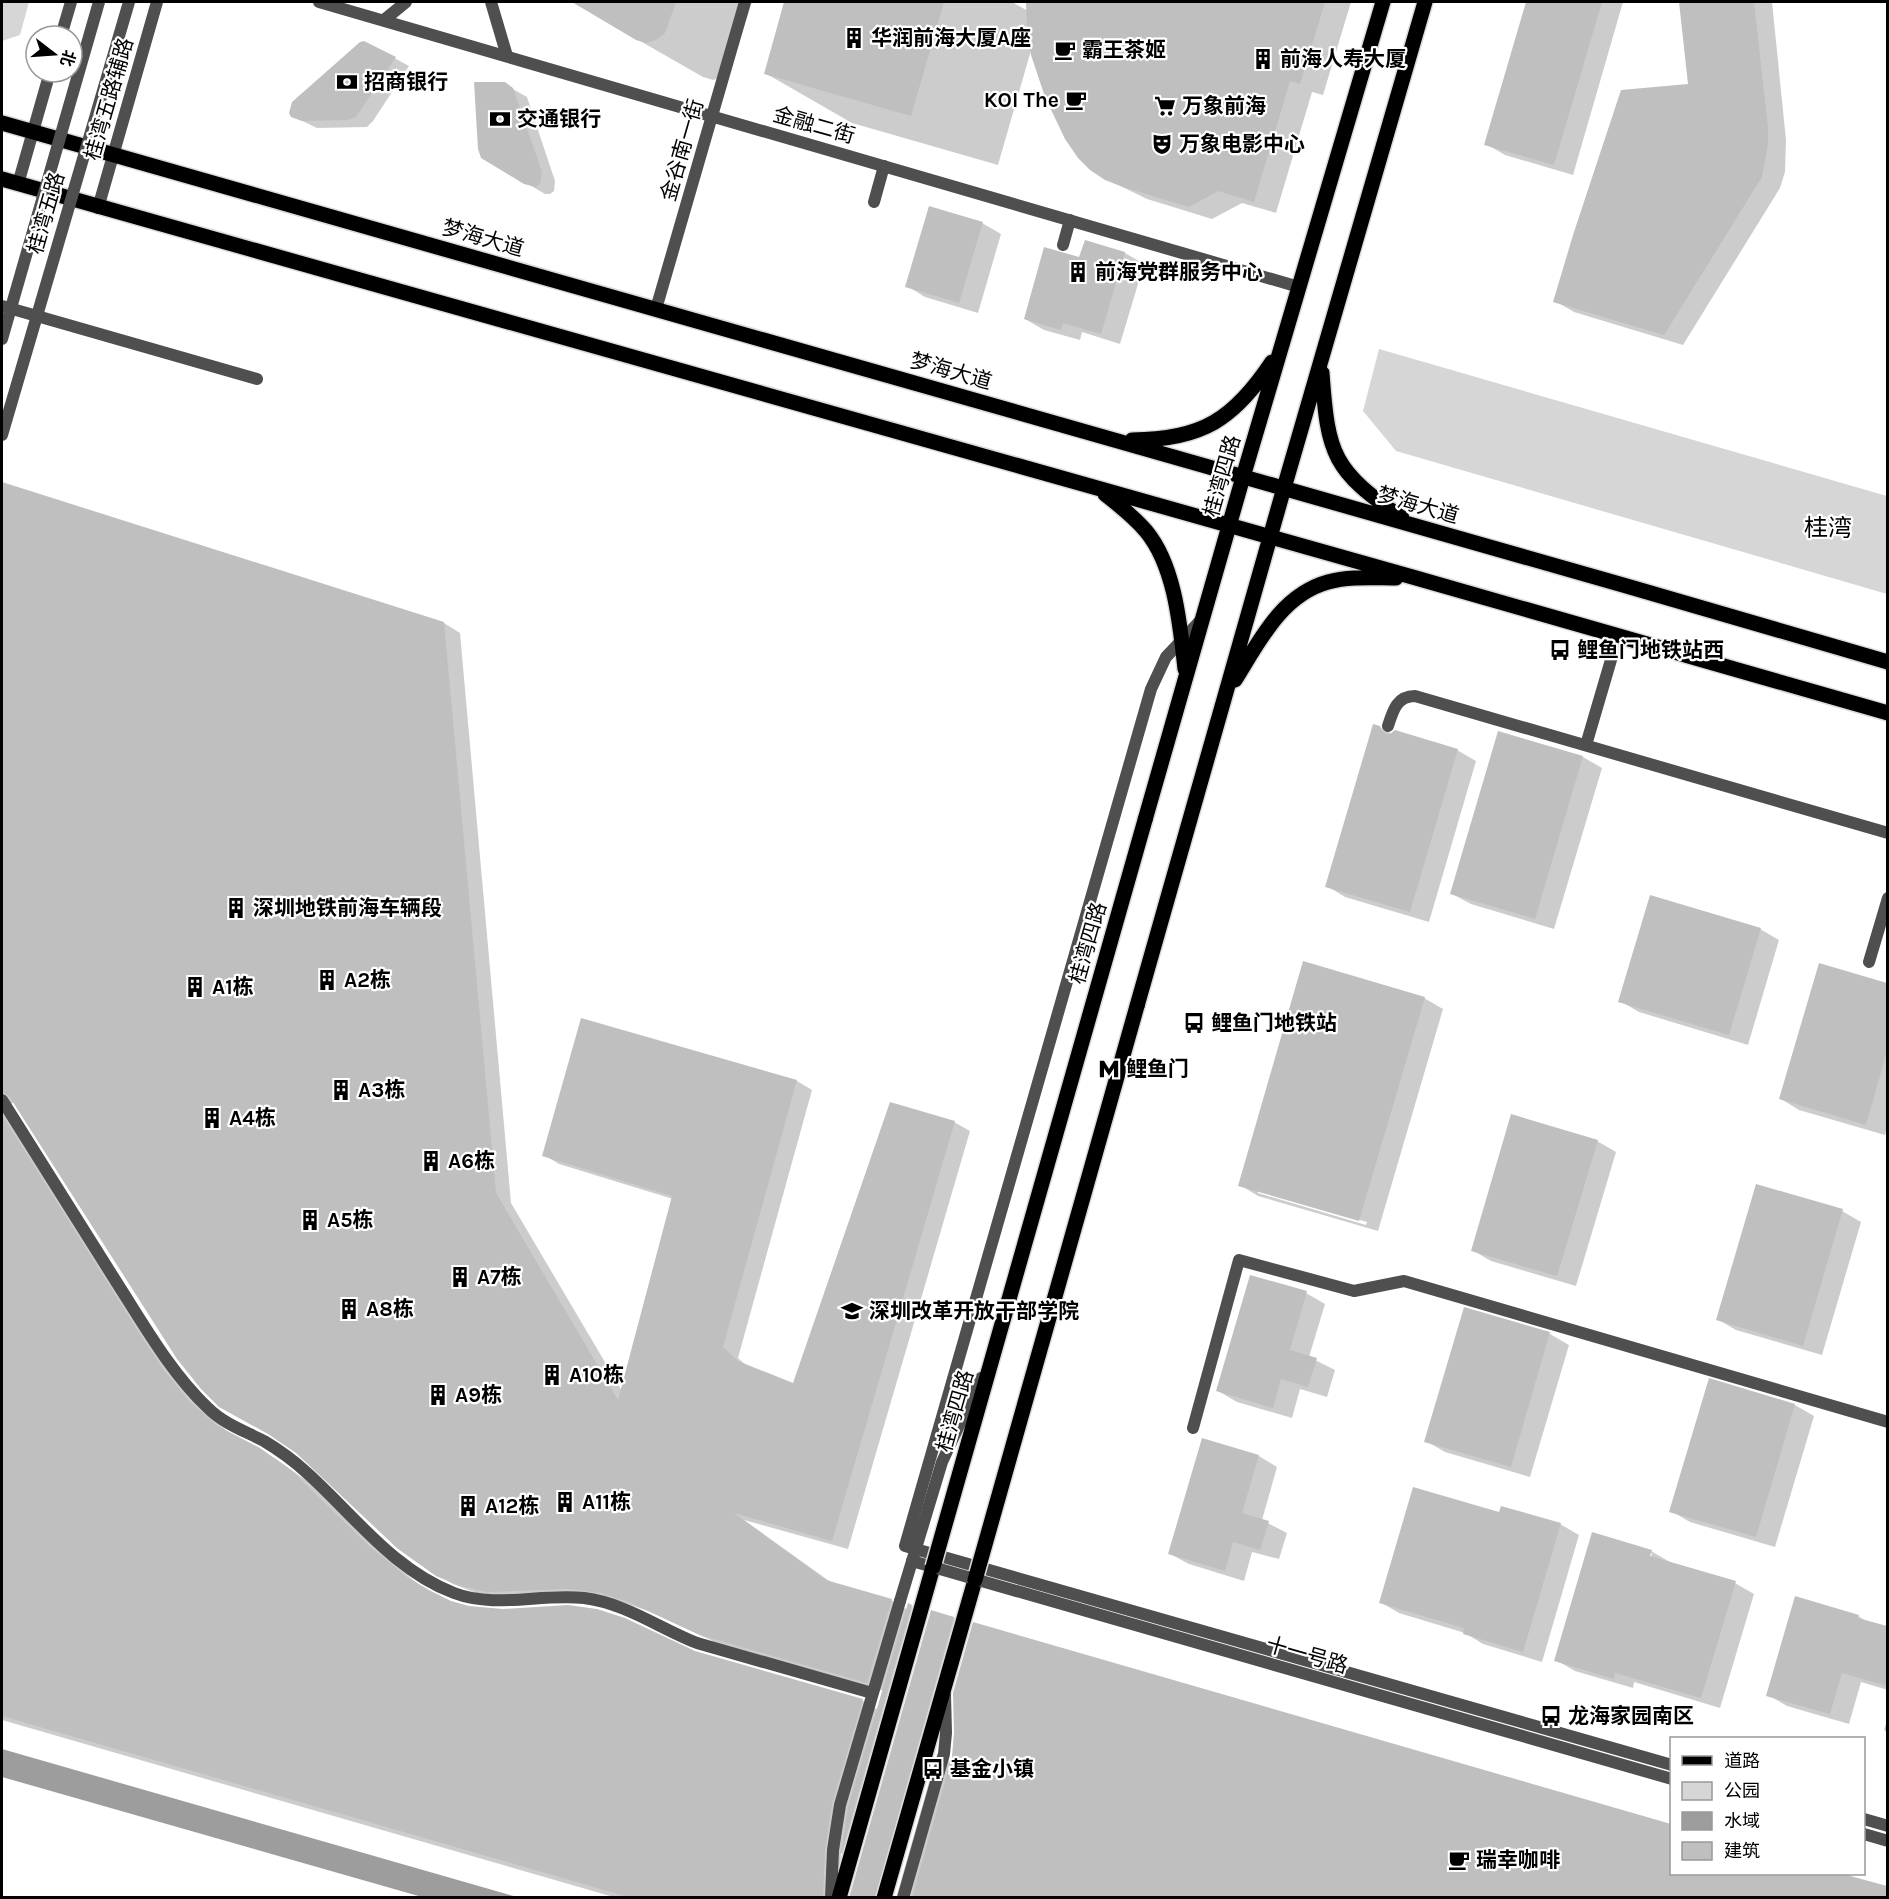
<svg xmlns="http://www.w3.org/2000/svg" width="1889" height="1899" viewBox="0 0 1889 1899" font-family="Karla,'Noto Sans SC',sans-serif">
	<style>
		.green { fill: #d6d6d6 }
		.water { fill: #9d9d9d }
		.shadow { fill: #0003; fill-rule: evenodd }
		.building { fill: #bfbfbf }
		.lines { fill: none; stroke-linecap: round; stroke-linejoin: round }
		.primary-casing { stroke: #dbdbdb; stroke-width: 18 }
		.service { stroke: #4f4f4f; stroke-width: 12 }
		.minor { stroke: #4f4f4f; stroke-width: 12 }
		.tertiary { stroke: #4f4f4f; stroke-width: 12 }
		.primary { stroke: #000; stroke-width: 15 }
		.primary-bridge-casing { stroke: #dbdbdb; stroke-width: 18; stroke-linecap: butt }
		.minor-bridge { stroke: #4f4f4f; stroke-width: 12 }
		.tertiary-bridge { stroke: #4f4f4f; stroke-width: 12 }
		.primary-bridge { stroke: #000; stroke-width: 15 }
		.labels { text-anchor: middle; stroke-width: 4.5; stroke-linejoin: round; paint-order: stroke }
		.poi-label { font-size: 21px; font-weight: bold; fill: #000; stroke: #fff; text-anchor: start }
		.street-label { font-size: 21px; fill: #000; stroke: #fff }
		.quarter-label { font-size: 24px; fill: #000; stroke: #fff }
	</style>
	<rect width="100%" height="100%" fill="#fff"/>
	<path class="green" d="M 2,2 L 29,2 L 20,35 L 2,41 Z
		M 1379,349 L 1887,496 L 1887,594 L 1396,451 L 1363,411 Z"/>
	<path class="water" d="M 2,1749 L 517,1897 L 422,1897 L 2,1777 Z"/>
	<path class="shadow" d="M 572,2 L 752,2 L 730,70 L 722,77 L 713,80 L 703,77 Z
		M 786,2 L 1012,2 L 1028,11 L 1028,2 L 1351,2 L 1323,95 L 1312,92 L 1276,213 L 1242,203 L 1212,219 L 1147,199 L 1106,179 L 1032,47 L 998,165 L 852,123 L 765,73 Z
		M 1527,2 L 1623,2 L 1573,175 L 1505,155 L 1486,144 Z
		M 1680,2 L 1772,2 L 1786,140 L 1785,172 L 1780,188 L 1683,345 L 1574,312 L 1555,301 L 1690,85 Z
		M 369,44 L 409,66 L 373,121 L 367,127 L 317,128 L 292,116 Z
		M 504,84 L 527,97 L 555,181 L 554,191 L 550,194 L 545,194 L 482,157 Z
		M 982,223 L 1001,234 L 978,313 L 925,297 L 907,286 Z
		M 1086,242 L 1125,253 L 1144,264 L 1120,344 L 1082,332 L 1080,340 L 1044,330 L 1025,319 L 1080,259 Z
		M 2,485 L 444,623 L 460,633 L 511,1203 L 622,1391 L 673,1199 L 559,1164 L 544,1155 L 582,1020 L 797,1081 L 812,1090 L 738,1358 L 748,1367 L 794,1385 L 954,1122 L 970,1131 L 848,1549 L 744,1520 L 832,1583 L 891,1600 L 908,1610 L 912,1606 L 921,1611 L 850,1859 L 841,1853 L 838,1898 L 617,1898 L 2,1720 ZM 15,1102 L 178,1358 L 302,1456 L 437,1574 L 453,1584 L 489,1598 L 619,1601 L 648,1611 L 717,1643 L 884,1691 L 878,1710 L 862,1700 L 694,1652 L 468,1607 L 450,1602 L 423,1588 L 385,1557 L 307,1481 L 276,1459 L 230,1434 L 204,1410 L 11,1104 Z
		M 1379,727 L 1392,734 L 1457,750 L 1476,761 L 1429,922 L 1345,897 L 1327,886 Z
		M 1499,733 L 1583,757 L 1602,768 L 1554,929 L 1471,904 L 1452,894 Z
		M 1760,929 L 1779,940 L 1748,1045 L 1639,1012 L 1620,1001 Z
		M 1820,965 L 1888,985 L 1888,1125 L 1885,1135 L 1799,1110 L 1781,1099 Z
		M 1424,998 L 1443,1009 L 1378,1231 L 1258,1196 L 1240,1185 ZM 1258,1190 L 1367,1222 L 1366,1225 L 1258,1193 Z
		M 1597,1141 L 1616,1152 L 1576,1286 L 1491,1261 L 1472,1250 Z
		M 1842,1211 L 1861,1222 L 1822,1355 L 1736,1330 L 1717,1319 Z
		M 1306,1293 L 1325,1304 L 1309,1357 L 1335,1370 L 1327,1397 L 1300,1389 L 1292,1418 L 1237,1402 L 1218,1391 Z
		M 1465,1309 L 1550,1334 L 1569,1345 L 1530,1477 L 1445,1452 L 1426,1441 Z
		M 1710,1380 L 1795,1405 L 1814,1416 L 1775,1547 L 1690,1522 L 1671,1511 Z
		M 1259,1456 L 1277,1467 L 1262,1520 L 1287,1533 L 1279,1559 L 1252,1552 L 1244,1581 L 1189,1564 L 1170,1554 Z
		M 1500,1514 L 1560,1524 L 1579,1535 L 1542,1662 L 1483,1644 L 1465,1633 L 1399,1613 L 1380,1602 Z
		M 1593,1534 L 1651,1551 L 1670,1562 L 1669,1564 L 1735,1583 L 1754,1594 L 1720,1708 L 1634,1682 L 1633,1688 L 1575,1671 L 1556,1660 ZM 1649,1553 L 1652,1553 L 1649,1564 L 1646,1563 Z
		M 932,1612 L 954,1618 L 969,1627 L 892,1898 L 851,1898 Z
		M 1858,1616 L 1869,1623 L 1888,1628 L 1888,1690 L 1861,1682 L 1849,1724 L 1787,1706 L 1768,1695 Z
		M 974,1624 L 1672,1826 L 1672,1874 L 1837,1874 L 1888,1888 L 1888,1898 L 896,1898 L 937,1754 L 952,1763 Z
		M 1888,1717 L 1888,1733 L 1884,1730 Z"/>
	<path class="building" d="M 572,2 L 676,2 L 665,33 L 656,40 L 646,43 L 636,40 Z
		M 784,2 L 944,2 L 911,116 L 764,74 Z
		M 1026,2 L 1325,2 L 1300,84 L 1290,81 L 1254,202 L 1218,191 L 1189,207 L 1123,187 L 1105,180 L 1090,170 L 1078,158 L 1065,139 L 1045,97 L 1031,55 L 1027,33 Z
		M 1526,2 L 1602,2 L 1554,165 L 1484,145 Z
		M 1679,2 L 1754,2 L 1768,128 L 1768,144 L 1762,177 L 1664,335 L 1553,302 L 1573,235 L 1621,90 L 1688,84 Z
		M 364,41 L 396,57 L 356,117 L 348,120 L 302,121 L 291,117 L 289,113 L 292,102 L 360,42 Z
		M 474,82 L 505,82 L 513,88 L 542,172 L 540,184 L 536,187 L 524,184 L 481,158 L 478,149 Z
		M 929,206 L 983,222 L 959,303 L 905,287 Z
		M 1085,240 L 1125,252 L 1101,334 L 1063,323 L 1061,330 L 1024,319 L 1044,247 L 1079,257 Z
		M 2,482 L 444,622 L 496,1193 L 618,1400 L 672,1196 L 542,1156 L 581,1018 L 797,1080 L 723,1347 L 738,1361 L 793,1383 L 890,1102 L 955,1121 L 832,1541 L 734,1513 L 826,1580 L 892,1599 L 867,1683 L 700,1635 L 631,1603 L 601,1593 L 568,1589 L 487,1592 L 457,1585 L 436,1576 L 398,1549 L 296,1453 L 268,1434 L 219,1407 L 201,1389 L 177,1359 L 9,1096 L 2,1092 Z
		M 1373,724 L 1380,726 L 1382,731 L 1386,734 L 1390,734 L 1395,730 L 1458,749 L 1410,912 L 1325,887 Z
		M 1498,731 L 1583,756 L 1535,919 L 1450,894 Z
		M 1650,895 L 1761,928 L 1729,1035 L 1618,1002 Z
		M 1303,961 L 1425,997 L 1359,1221 L 1238,1186 Z
		M 1819,963 L 1887,983 L 1887,1051 L 1866,1125 L 1779,1099 Z
		M 1511,1114 L 1598,1140 L 1557,1276 L 1471,1251 Z
		M 2,1115 L 141,1336 L 163,1369 L 188,1400 L 216,1425 L 260,1448 L 291,1470 L 369,1546 L 407,1577 L 429,1590 L 451,1601 L 469,1606 L 503,1609 L 568,1605 L 597,1609 L 625,1618 L 695,1651 L 863,1699 L 832,1804 L 825,1850 L 823,1898 L 632,1898 L 2,1716 Z
		M 1756,1184 L 1843,1209 L 1803,1346 L 1716,1320 Z
		M 1250,1275 L 1307,1291 L 1290,1350 L 1317,1358 L 1308,1387 L 1281,1379 L 1273,1408 L 1216,1391 Z
		M 1464,1307 L 1550,1332 L 1511,1467 L 1424,1442 Z
		M 1709,1378 L 1795,1404 L 1756,1537 L 1669,1512 Z
		M 1202,1438 L 1259,1455 L 1242,1513 L 1269,1521 L 1260,1550 L 1233,1542 L 1225,1571 L 1168,1554 Z
		M 1413,1487 L 1499,1512 L 1501,1506 L 1561,1523 L 1523,1652 L 1463,1634 L 1464,1628 L 1379,1603 Z
		M 1592,1532 L 1652,1550 L 1650,1556 L 1736,1581 L 1701,1698 L 1615,1673 L 1614,1679 L 1554,1661 Z
		M 1795,1596 L 1859,1615 L 1858,1618 L 1887,1626 L 1887,1686 L 1842,1673 L 1830,1714 L 1766,1696 Z
		M 908,1603 L 912,1605 L 841,1855 L 848,1807 Z
		M 931,1610 L 954,1617 L 875,1898 L 849,1898 Z
		M 973,1622 L 1671,1824 L 1671,1874 L 1843,1874 L 1887,1886 L 1887,1898 L 912,1898 L 952,1756 L 954,1733 L 953,1693 Z"/>
	<g class="lines">
		<defs>
			<path id="primary" d="M 2,123 L 1630,587 L 1888,662
				M 2,179 L 1416,578 L 1888,713
				M 1322,373 C 1328,456 1333,470 1402,518
				M 1132,440 C 1202,440 1234,419 1272,362
				M 1105,494 C 1119,505 1134,517 1146,531 C 1175,566 1180,625 1185,669
				M 1235,680 C 1259,642 1281,595 1328,582 C 1349,576 1374,578 1396,578
				M 1145,820 L 1243,477 L 1383,2
				M 1137,1006 L 1284,488 L 1425,2
				M 839,1898 L 933,1567
				M 884,1898 L 975,1580"/>
		</defs>
		<use href="#primary" class="primary-casing"/>
		<path class="service" d="M 491,2 L 507,56
			M 384,20 L 406,2
			M 874,202 L 884,166
			M 1063,245 L 1070,220
			M 2,306 L 257,379
			M 1388,726 C 1393,710 1397,696 1415,696 L 1888,833
			M 1586,745 L 1618,636
			M 1869,962 L 1888,898
			M 2,1100 C 40,1161 79,1222 117,1283 C 144,1325 171,1373 208,1408 C 224,1424 245,1431 264,1441 C 279,1450 293,1460 306,1472 C 353,1514 393,1570 454,1593 C 496,1609 541,1593 584,1598 C 625,1603 659,1628 697,1643 L 872,1693
			M 1193,1428 L 1239,1260 L 1354,1291 L 1404,1281 L 1888,1422"/>
		<path class="minor" d="M 319,2 L 1299,287
			M 656,309 L 745,2
			M 1203,618 L 1166,657 L 1151,689 L 905,1546 L 1672,1765
			M 912,1561 L 933,1567
			M 1864,1819 L 1888,1826
			M 831,1898 L 833,1850 L 840,1805 L 900,1601
			M 903,1898 L 944,1754 L 946,1733 L 945,1695"/>
		<path class="tertiary" d="M 61,36 L 71,2
			M 18,184 L 50,72
			M 98,208 L 157,2
			M 1864,1834 L 1888,1841"/>
		<use href="#primary" class="primary"/>
		<defs>
			<path id="primary-bridge" d="M 933,1567 L 1145,820
				M 975,1580 L 1137,1006"/>
		</defs>
		<use href="#primary-bridge" class="primary-bridge-casing"/>
		<path class="minor-bridge" d="M 900,1601 L 942,1462 L 981,1378"/>
		<path class="tertiary-bridge" d="M 2,339 L 99,2
			M 2,435 L 129,2
			M 933,1567 L 1672,1779"/>
		<use href="#primary-bridge" class="primary-bridge"/>
	</g>
	<defs>
		<symbol id="building-bare" viewBox="-9 -9 18 18"><path d="M-4-6H4V6H1V3H-1V6H-4ZM-2.5-4.3h1.7v1.8h-1.7ZM.8-4.3h1.7v1.8H.8ZM-2.5-1h1.7V.8h-1.7ZM.8-1h1.7V.8H.8Z" fill="#000" stroke="#fff" stroke-width="2.5" paint-order="stroke"/></symbol>
		<symbol id="cafe-bare" viewBox="-9 -9 18 18"><path d="M-5.5-4.5H6V0H3Q3 3.5 0 3.5H-2.5Q-5.5 3.5-5.5 0ZM3-3.2v2h1.7v-2ZM-6 4.5H4V6H-6Z" fill="#000" stroke="#fff" stroke-width="2.5" paint-order="stroke"/></symbol>
		<symbol id="bank-bare" viewBox="-9 -9 18 18"><path d="M-6-4H6V4H-6ZM0-2.3a2.3 2.3 0 1 0 0 4.6a2.3 2.3 0 1 0 0-4.6Z" fill="#000" stroke="#fff" stroke-width="2.5" paint-order="stroke"/></symbol>
		<symbol id="supermarket-bare" viewBox="-9 -9 18 18"><path d="M-6-5.5h2.5l.6 2H6L4.5 2H-2.5L-4.4-4H-6ZM-1.5 3.2a1.3 1.3 0 1 0 .1 0ZM3 3.2a1.3 1.3 0 1 0 .1 0Z" fill="#000" stroke="#fff" stroke-width="2.5" paint-order="stroke"/></symbol>
		<symbol id="theatre-bare" viewBox="-9 -9 18 18"><path d="M-5-5.5Q0-4 5-5.5V0Q5 5 0 6Q-5 5-5 0ZM-3.3-2.5H-1v1.5H-3.3ZM1-2.5H3.3v1.5H1ZM-2.8 1Q0 5.5 2.8 1Z" fill="#000" stroke="#fff" stroke-width="2.5" paint-order="stroke"/></symbol>
		<symbol id="bus-bare" viewBox="-9 -9 18 18"><path d="M-5-6H5V4H4V6H2V4H-2V6H-4V4H-5ZM-3.5-4V0h7V-4ZM-3.5 1.2v1.5H-2V1.2ZM2 1.2v1.5H3.5V1.2Z" fill="#000" stroke="#fff" stroke-width="2.5" paint-order="stroke"/></symbol>
		<symbol id="metro-bare" viewBox="-9 -9 18 18"><path d="M-5.5 5V-5H-3L0 0L3-5H5.5V5H3V-.5L0 4L-3-.5V5Z" fill="#000" stroke="#fff" stroke-width="2.5" paint-order="stroke"/></symbol>
		<symbol id="university-bare" viewBox="-9 -9 18 18"><path d="M0-5L7-2L0 1L-7-2ZM-4 1L0 2.5L4 1V4Q0 6-4 4Z" fill="#000" stroke="#fff" stroke-width="2.5" paint-order="stroke"/></symbol>
	</defs>
	<g fill-rule="evenodd">
		<use href="#building-bare" x="839" y="23" width="30" height="30"/>
		<use href="#cafe-bare" x="1050" y="35" width="30" height="30"/>
		<use href="#building-bare" x="1248" y="44" width="30" height="30"/>
		<use href="#bank-bare" x="332" y="67" width="30" height="30"/>
		<use href="#cafe-bare" x="1061" y="85" width="30" height="30"/>
		<use href="#supermarket-bare" x="1150" y="91" width="30" height="30"/>
		<use href="#bank-bare" x="485" y="104" width="30" height="30"/>
		<use href="#theatre-bare" x="1147" y="129" width="30" height="30"/>
		<use href="#building-bare" x="1063" y="257" width="30" height="30"/>
		<use href="#bus-bare" x="1545" y="635" width="30" height="30"/>
		<use href="#building-bare" x="221" y="893" width="30" height="30"/>
		<use href="#building-bare" x="312" y="965" width="30" height="30"/>
		<use href="#building-bare" x="180" y="972" width="30" height="30"/>
		<use href="#bus-bare" x="1179" y="1008" width="30" height="30"/>
		<use href="#metro-bare" x="1094" y="1054" width="30" height="30"/>
		<use href="#building-bare" x="326" y="1075" width="30" height="30"/>
		<use href="#building-bare" x="197" y="1103" width="30" height="30"/>
		<use href="#building-bare" x="416" y="1146" width="30" height="30"/>
		<use href="#building-bare" x="295" y="1205" width="30" height="30"/>
		<use href="#building-bare" x="445" y="1262" width="30" height="30"/>
		<use href="#building-bare" x="334" y="1294" width="30" height="30"/>
		<use href="#university-bare" x="837" y="1296" width="30" height="30"/>
		<use href="#building-bare" x="537" y="1360" width="30" height="30"/>
		<use href="#building-bare" x="423" y="1380" width="30" height="30"/>
		<use href="#building-bare" x="550" y="1487" width="30" height="30"/>
		<use href="#building-bare" x="453" y="1491" width="30" height="30"/>
		<use href="#bus-bare" x="1536" y="1701" width="30" height="30"/>
		<use href="#bus-bare" x="918" y="1754" width="30" height="30"/>
		<use href="#cafe-bare" x="1444" y="1845" width="30" height="30"/>
	</g>
	<g class="labels">
		<g class="poi-label">
			<text x="871" y="45">华润前海大厦A座</text>
			<text x="1082" y="57">霸王茶姬</text>
			<text x="1280" y="66">前海人寿大厦</text>
			<text x="364" y="89">招商银行</text>
			<text x="1059" y="107" text-anchor="end">KOI The</text>
			<text x="1182" y="113">万象前海</text>
			<text x="517" y="126">交通银行</text>
			<text x="1179" y="151">万象电影中心</text>
			<text x="1095" y="279">前海党群服务中心</text>
			<text x="1577" y="657">鲤鱼门地铁站西</text>
			<text x="253" y="915">深圳地铁前海车辆段</text>
			<text x="344" y="987">A2栋</text>
			<text x="212" y="994">A1栋</text>
			<text x="1211" y="1030">鲤鱼门地铁站</text>
			<text x="1126" y="1076">鲤鱼门</text>
			<text x="358" y="1097">A3栋</text>
			<text x="229" y="1125">A4栋</text>
			<text x="448" y="1168">A6栋</text>
			<text x="327" y="1227">A5栋</text>
			<text x="477" y="1284">A7栋</text>
			<text x="366" y="1316">A8栋</text>
			<text x="869" y="1318">深圳改革开放干部学院</text>
			<text x="569" y="1382">A10栋</text>
			<text x="455" y="1402">A9栋</text>
			<text x="582" y="1509">A11栋</text>
			<text x="485" y="1513">A12栋</text>
			<text x="1568" y="1723">龙海家园南区</text>
			<text x="950" y="1776">基金小镇</text>
			<text x="1476" y="1867">瑞幸咖啡</text>
		</g>
		<g class="street-label">
			<text transform="translate(109 99) rotate(-74)" y="7">桂湾五路辅路</text>
			<text transform="translate(814 125) rotate(16)" y="7">金融二街</text>
			<text transform="translate(682 150) rotate(-74)" y="7">金谷南一街</text>
			<text transform="translate(46 213) rotate(-74)" y="7">桂湾五路</text>
			<text transform="translate(483 238) rotate(16)" y="7">梦海大道</text>
			<text transform="translate(951 371) rotate(16)" y="7">梦海大道</text>
			<text transform="translate(1222 476) rotate(-74)" y="7">桂湾四路</text>
			<text transform="translate(1418 505) rotate(16)" y="7">梦海大道</text>
			<text transform="translate(1088 943) rotate(-74)" y="7">桂湾四路</text>
			<text transform="translate(955 1411) rotate(-74)" y="7">桂湾四路</text>
			<text transform="translate(1307 1655) rotate(16)" y="7">十一号路</text>
		</g>
		<g class="quarter-label">
			<text x="1828" y="536">桂湾</text>
		</g>
	</g>
	<rect width="1889" height="1899" fill="none" stroke="#000000" stroke-width="6"/>
	<rect x="1670" y="1737" width="195" height="138" fill="#ffffff" stroke="#999999" stroke-width="1.5"/>
	<rect x="1682" y="1756" width="30" height="9" fill="#000000" stroke="#999999" stroke-width="1.5"/>
	<text x="1724" y="1767" font-size="18" fill="#000000">道路</text>
	<rect x="1682" y="1782" width="30" height="18" fill="#d6d6d6" stroke="#999999" stroke-width="1.5"/>
	<text x="1724" y="1797" font-size="18" fill="#000000">公园</text>
	<rect x="1682" y="1812" width="30" height="18" fill="#9d9d9d" stroke="#999999" stroke-width="1.5"/>
	<text x="1724" y="1827" font-size="18" fill="#000000">水域</text>
	<rect x="1682" y="1842" width="30" height="18" fill="#bfbfbf" stroke="#999999" stroke-width="1.5"/>
	<text x="1724" y="1857" font-size="18" fill="#000000">建筑</text>
	<g transform="translate(54 54) rotate(107)"><circle r="28" fill="#ffffff" stroke="#999999" stroke-width="1.5"/>
	<path d="M0-4.5L10 22L0 15L-10 22Z" fill="#000000"/>
	<text y="-9" font-size="16" font-weight="bold" text-anchor="middle" fill="#000000">北</text>
	</g>
</svg>
